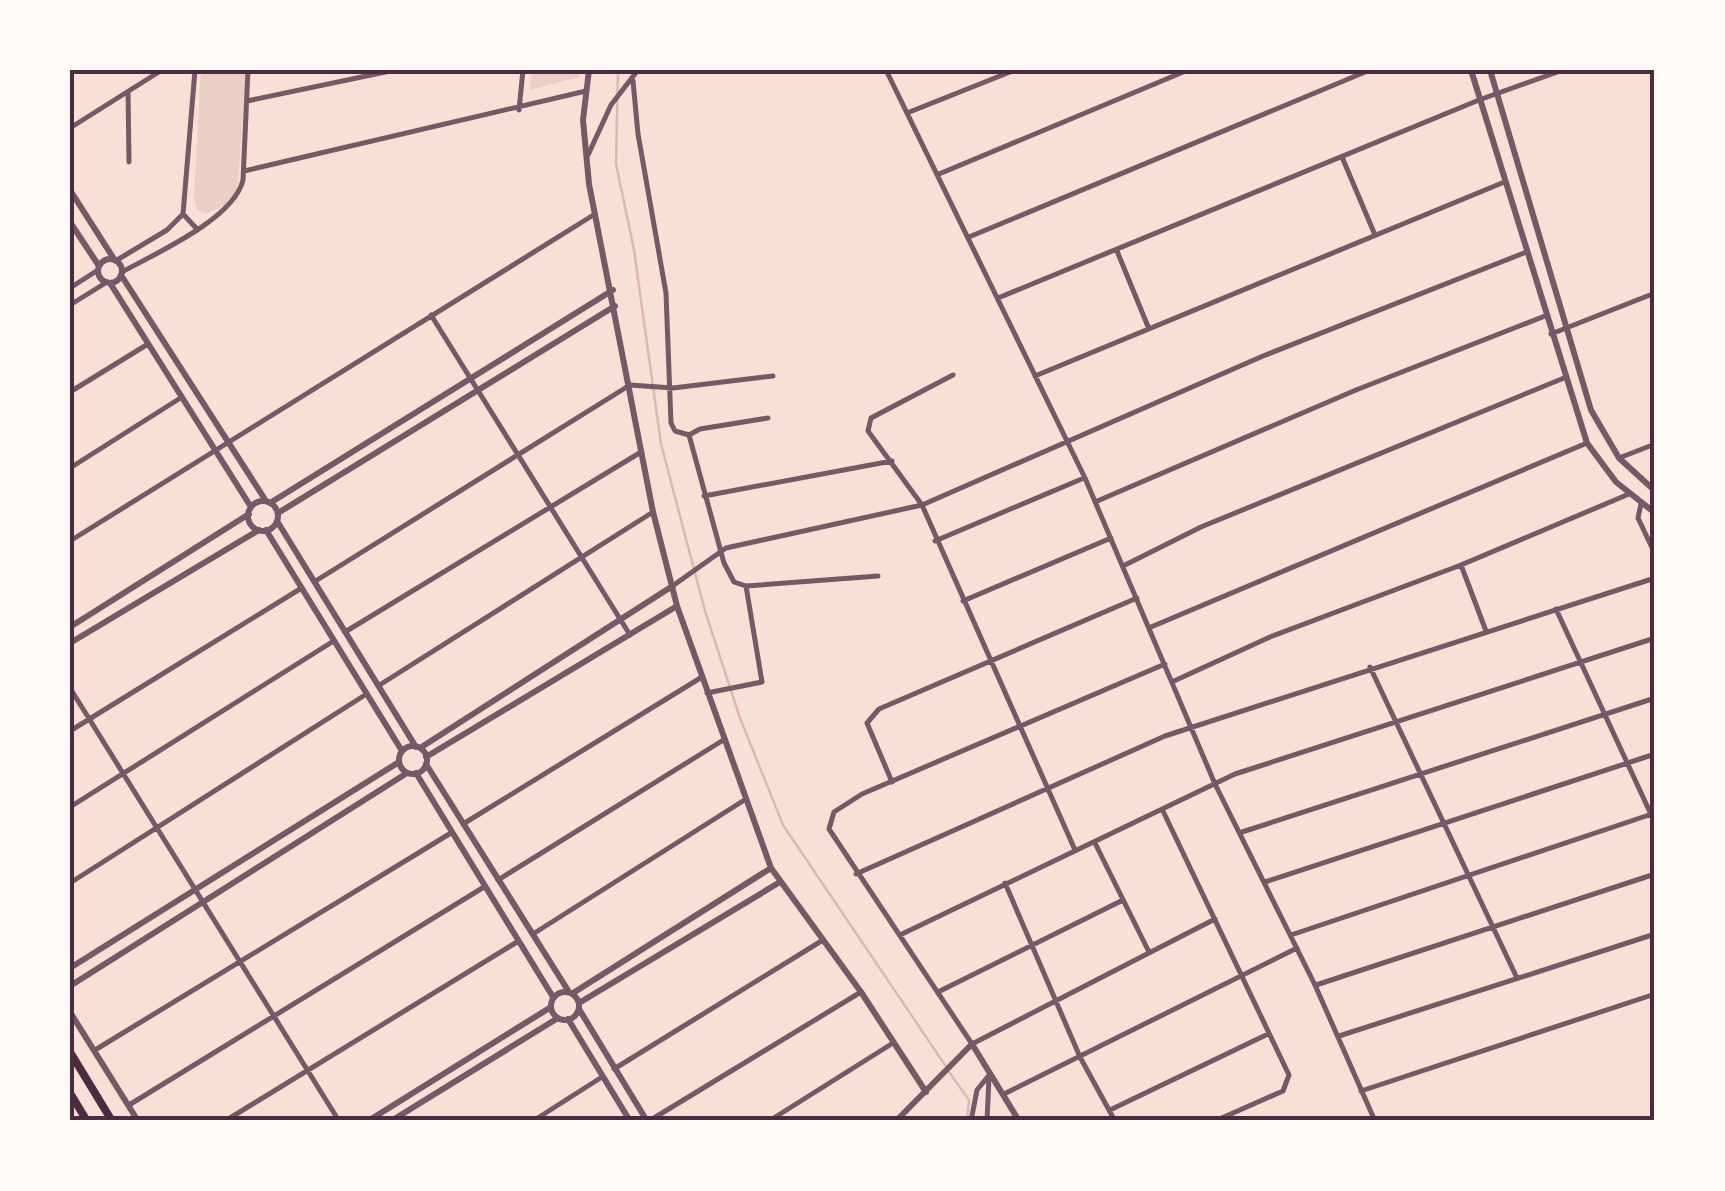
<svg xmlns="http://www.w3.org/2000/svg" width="1725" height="1191" viewBox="0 0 1725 1191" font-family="Inter,sans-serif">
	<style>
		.green { fill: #ebcfc5 }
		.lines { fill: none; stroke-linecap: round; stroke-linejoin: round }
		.stream { stroke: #dcb8b0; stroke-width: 2.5 }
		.minor { stroke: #755966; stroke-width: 5 }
		.tertiary { stroke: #755966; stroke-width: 6 }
		.secondary { stroke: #4a2c40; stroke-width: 8 }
		.neatline { fill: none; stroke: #4a2c40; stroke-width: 4 }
	</style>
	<rect width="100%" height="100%" fill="#f7e1d7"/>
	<path class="green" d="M 201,70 L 247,70 L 237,191 L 225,205 L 206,214 L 197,210 L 194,198 Z
		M 531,70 L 580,70 L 579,77 L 530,90 Z"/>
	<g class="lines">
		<path class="stream" d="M 618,70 L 616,164 L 634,250 L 661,444 L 705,611 L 740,718 L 783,825 L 945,1065
			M 949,1072 L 969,1100 L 967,1121"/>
		<path class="minor" d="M 886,70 L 1085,478 L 1215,784 L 1315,985 L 1375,1121
			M 633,81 L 638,134 L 666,293 L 671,423 L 675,431 L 689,435
			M 128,92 L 129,162
			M 247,101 L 395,70
			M 519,110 L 523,70
			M 907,113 L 1015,70
			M 70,128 L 162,70
			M 588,155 L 611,105 L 638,70
			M 1342,157 L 1375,235
			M 244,171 L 586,91
			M 939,174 L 1188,70
			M 183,214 L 196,228
			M 969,237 L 1370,70
			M 1117,251 L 1149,329
			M 117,260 L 167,230 L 183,214 L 195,70
			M 122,272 C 156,253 234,219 243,180 L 248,70
			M 70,288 L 98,270
			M 998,298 L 1479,100 L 1563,70
			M 70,305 L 107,282
			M 431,315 L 630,635
			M 1551,334 L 1655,293
			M 953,375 L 871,418 L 868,431 L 922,505 L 1075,850
			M 1035,376 L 1502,183
			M 70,392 L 148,344
			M 689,435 L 724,563 L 734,582 L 746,586 L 878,576
			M 689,435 L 700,429 L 768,418
			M 1619,458 L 1655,444
			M 70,468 L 182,397
			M 704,496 L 892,461
			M 1095,502 L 1356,390 L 1545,316
			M 1641,504 L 1638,518 L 1655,554
			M 70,541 L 595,214
			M 935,541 L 1084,478
			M 1461,565 L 1486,631
			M 1123,566 L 1201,527 L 1564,378
			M 314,582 L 630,385 L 673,388 L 773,376
			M 671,587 L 726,548 L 922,505 L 1263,356 L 1524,253
			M 963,601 L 1111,538
			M 1556,609 L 1655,823
			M 1151,627 L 1587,443
			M 345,632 L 641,452
			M 1165,664 L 862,794 L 834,812 L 829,829 L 972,1044 L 1215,919
			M 1370,667 L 1517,978
			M 1174,681 L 1270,637 L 1461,565 L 1629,494
			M 378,686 L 653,512
			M 70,688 L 339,1121
			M 707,693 L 762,682 L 746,586
			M 70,731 L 300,589
			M 892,782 L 867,723 L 879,709 L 1137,598
			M 70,807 L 332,642
			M 1163,811 L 1289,1075 L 1283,1091 L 1215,1121
			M 463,824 L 702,677
			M 1242,832 L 1655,698
			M 1095,843 L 1149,952
			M 856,874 L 1165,736 L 1655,578
			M 498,880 L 725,739
			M 1265,882 L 1655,754
			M 70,883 L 365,695
			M 1005,883 L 1080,1057 L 1115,1121
			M 533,934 L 746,799
			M 900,935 L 1235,774 L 1655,638
			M 1291,935 L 1655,813
			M 1316,985 L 1655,874
			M 938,992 L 1123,900
			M 1339,1036 L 1655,934
			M 95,1050 L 451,833
			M 614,1069 L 823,940
			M 1361,1091 L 1655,994
			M 1004,1094 L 1297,948
			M 129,1105 L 484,887
			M 1110,1110 L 1268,1034
			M 225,1121 L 517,942
			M 533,1121 L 602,1077
			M 649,1121 L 861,992
			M 769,1121 L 893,1043
			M 971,1121 L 977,1090 L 990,1074
			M 987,1121 L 989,1077"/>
		<path class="tertiary" d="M 589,70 L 583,120 L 589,184 L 653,512 L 677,606 L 771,868 L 861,992 L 926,1092
			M 1471,70 L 1587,443 L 1616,482 L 1655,513
			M 1490,70 L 1591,410 L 1619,458 L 1655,491
			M 70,190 L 114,259
			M 70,222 L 99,266
			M98 271a12 12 0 1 1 24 0a12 12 0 1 1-24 0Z
			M 121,275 L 266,501
			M 110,283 L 251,507
			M248 516a15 15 0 1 1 30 0a15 15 0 1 1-30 0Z
			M 270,503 L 613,290
			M 278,513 L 615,306
			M 277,521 L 416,747
			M 266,530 L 402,751
			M 70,627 L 249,514
			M 70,643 L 259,530
			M399 760a14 14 0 1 1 28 0a14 14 0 1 1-28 0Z
			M 420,748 L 671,587
			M 426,757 L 677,606
			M 426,764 L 569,992
			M 416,773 L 553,997
			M 70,968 L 399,762
			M 70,986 L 407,773
			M551 1006a14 14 0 1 1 28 0a14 14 0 1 1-28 0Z
			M 573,993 L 771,868
			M 579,1003 L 780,882
			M 579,1009 L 647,1121
			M 70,1012 L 138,1121
			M 568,1019 L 630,1121
			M 368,1121 L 551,1007
			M 391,1121 L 558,1018
			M 896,1121 L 972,1044 L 1019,1121"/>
		<path class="secondary" d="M 70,1052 L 112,1121
			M 70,1093 L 87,1121"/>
	</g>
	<rect width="1725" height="1191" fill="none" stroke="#fffaf5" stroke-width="145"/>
	<rect x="72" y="72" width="1580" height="1046" class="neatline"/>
</svg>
